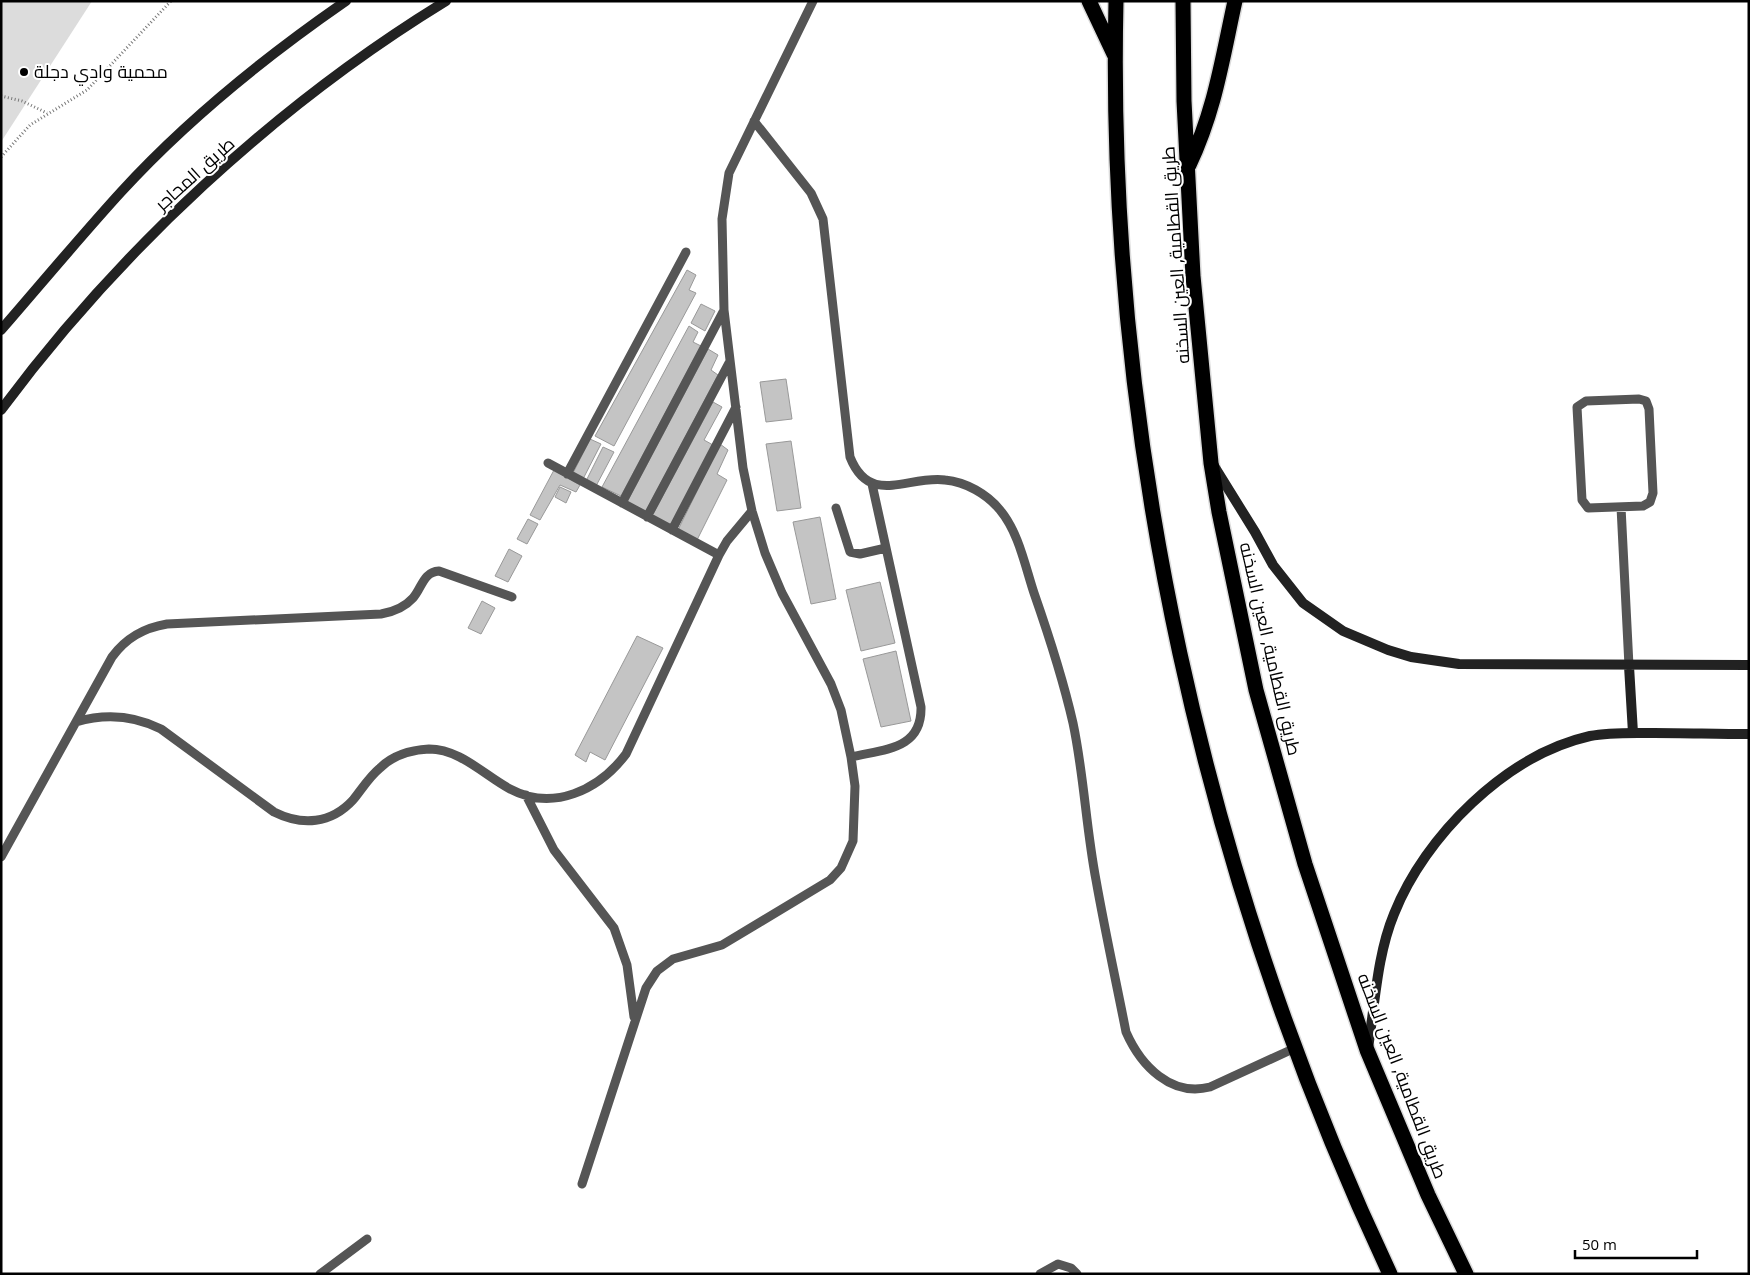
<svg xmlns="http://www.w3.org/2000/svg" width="1750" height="1275" viewBox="0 0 1750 1275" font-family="'Open Sans',Cairo,sans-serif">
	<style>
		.green { fill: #dcdcdc }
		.building { fill: #c4c4c4; stroke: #999 }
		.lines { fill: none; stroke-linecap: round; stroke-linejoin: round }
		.highway-casing { stroke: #dbdbdb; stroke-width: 18 }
		.path { stroke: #777; stroke-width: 3; stroke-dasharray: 1 2.5; stroke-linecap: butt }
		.lane { stroke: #555; stroke-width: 9 }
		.secondary { stroke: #222; stroke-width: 10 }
		.highway { stroke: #000; stroke-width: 15 }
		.poi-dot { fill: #000; stroke: #fff; stroke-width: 2 }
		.labels { text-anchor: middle; stroke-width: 4; stroke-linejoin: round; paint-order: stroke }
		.poi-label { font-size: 18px; fill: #000; stroke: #fff; text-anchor: start }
		.street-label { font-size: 18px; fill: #000; stroke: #fff }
	</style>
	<rect width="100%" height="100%" fill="#fff"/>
	<path class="green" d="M 1,1 L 92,1 L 1,142 Z"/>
	<path class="building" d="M 687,270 L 696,275 L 689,290 L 696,293 L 614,446 L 595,436 Z
		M 701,304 L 715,311 L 705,331 L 691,323 Z
		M 689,326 L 698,332 L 693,342 L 701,346 L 621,496 L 602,487 Z
		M 708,349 L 718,355 L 711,370 L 718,375 L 646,511 L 627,502 Z
		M 786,379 L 792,419 L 766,422 L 760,382 Z
		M 713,402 L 722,407 L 704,440 L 713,445 L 671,525 L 652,516 Z
		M 590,439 L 601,444 L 583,479 L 573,473 Z
		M 791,441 L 801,508 L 777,511 L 766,444 Z
		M 720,444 L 728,450 L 717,474 L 727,480 L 697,540 L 678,530 Z
		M 603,447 L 614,452 L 596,486 L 586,481 Z
		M 554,470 L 580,485 L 576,492 L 560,485 L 540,520 L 530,515 Z
		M 560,487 L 571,492 L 566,503 L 555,497 Z
		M 820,517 L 836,599 L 811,604 L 793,522 Z
		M 528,519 L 538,524 L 527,544 L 517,539 Z
		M 509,549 L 522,556 L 508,582 L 495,576 Z
		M 880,582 L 895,643 L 861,651 L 846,590 Z
		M 482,601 L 495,608 L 481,634 L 468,628 Z
		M 637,636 L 663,648 L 605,760 L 590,752 L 586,762 L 575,755 Z
		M 896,651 L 911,721 L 881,727 L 863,659 Z"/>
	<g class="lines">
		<defs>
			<path id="highway" d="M 1089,1 L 1114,54
				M 1116,1 C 1106,436 1205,881 1390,1274
				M 1183,1 L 1184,101 L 1193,276 L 1211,463 L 1219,512 L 1256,690 L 1305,864 L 1367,1050 L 1428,1195 L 1466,1274
				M 1189,165 C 1215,110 1222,60 1235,1"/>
		</defs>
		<use href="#highway" class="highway-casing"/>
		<path class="path" d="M 1,96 L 22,101 L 47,113
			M 1,157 L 30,125 L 87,90 L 171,1"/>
		<path class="lane" d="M 754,121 L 811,193 L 823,219 L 850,457 C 870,507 908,475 945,480 C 966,482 987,494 1000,510 C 1019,533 1025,566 1034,593 C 1049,636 1063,679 1073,723 C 1084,775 1086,828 1096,880 C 1105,931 1116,981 1126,1032 C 1141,1066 1171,1097 1210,1087 L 1295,1048
			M 1639,399 L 1646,401 L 1649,409 L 1653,493 L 1650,502 L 1643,506 L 1588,508 L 1582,500 L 1577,407 L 1586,401 Z
			M 548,463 L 719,555
			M 567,474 L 686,252
			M 622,503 L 724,310
			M 1621,507 L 1629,666
			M 836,508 L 850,552 L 860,554 L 886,548
			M 647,517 L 730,361
			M 672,530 L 736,407
			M 76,722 C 106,713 133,715 161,729 L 274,812 C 302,826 331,824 353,800 C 362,789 369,777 380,768 C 393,755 411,750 429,749 C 460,749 484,775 510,789 C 553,812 599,790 626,754 L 719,555 L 727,541 L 752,511
			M 851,757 C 884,749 922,750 921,707 L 872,484
			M 526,795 L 554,850 L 614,928 L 627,965 L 634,1017
			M 1,857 L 112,657 C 126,638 143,628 167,624 L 381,614 C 393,612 404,608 413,598 C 422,588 423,572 439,571 L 512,597
			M 582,1184 L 646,988 L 657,971 L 673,959 L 722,945 L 830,880 L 841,868 L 853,841 L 855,786 L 851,757 L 841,710 L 831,684 L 782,593 L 765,553 L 752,511 L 743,468 L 724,310 L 722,219 L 729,173 L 813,1
			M 320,1274 L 367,1239
			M 1040,1274 L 1058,1264 L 1071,1268 L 1077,1274"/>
		<path class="secondary" d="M 1,330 C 41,284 80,237 121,192 C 187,120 265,57 346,1
			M 1,410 C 119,251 276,105 446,1
			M 1214,466 L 1255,532 L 1273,565 L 1303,603 L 1343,631 L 1388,650 L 1411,657 L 1459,664 L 1749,665
			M 1629,666 L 1633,733
			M 1368,1048 C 1375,1004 1377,955 1394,914 C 1425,836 1506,755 1590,736 C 1610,732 1633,733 1654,733 C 1686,733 1717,734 1749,734"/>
		<use href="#highway" class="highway"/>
	</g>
	<circle class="poi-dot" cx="24" cy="72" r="5"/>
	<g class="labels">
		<g class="poi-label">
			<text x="34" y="78">محمية وادي دجلة</text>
		</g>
		<g class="street-label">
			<text transform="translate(195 174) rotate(-42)" y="6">طريق المحاجر</text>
			<text transform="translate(1176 255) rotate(-94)" y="6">طريق القطامية, العين السخنه</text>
			<text transform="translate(1270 649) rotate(77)" y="6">طريق القطامية, العين السخنه</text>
			<text transform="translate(1402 1076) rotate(69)" y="6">طريق القطامية, العين السخنه</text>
		</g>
	</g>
	<rect width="1750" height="1275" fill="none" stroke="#000000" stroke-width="5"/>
	<path d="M1575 1250v8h122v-8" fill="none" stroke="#000000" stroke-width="2.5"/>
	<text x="1582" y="1250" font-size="15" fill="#000000" stroke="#ffffff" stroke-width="4" paint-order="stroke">50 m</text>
</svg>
